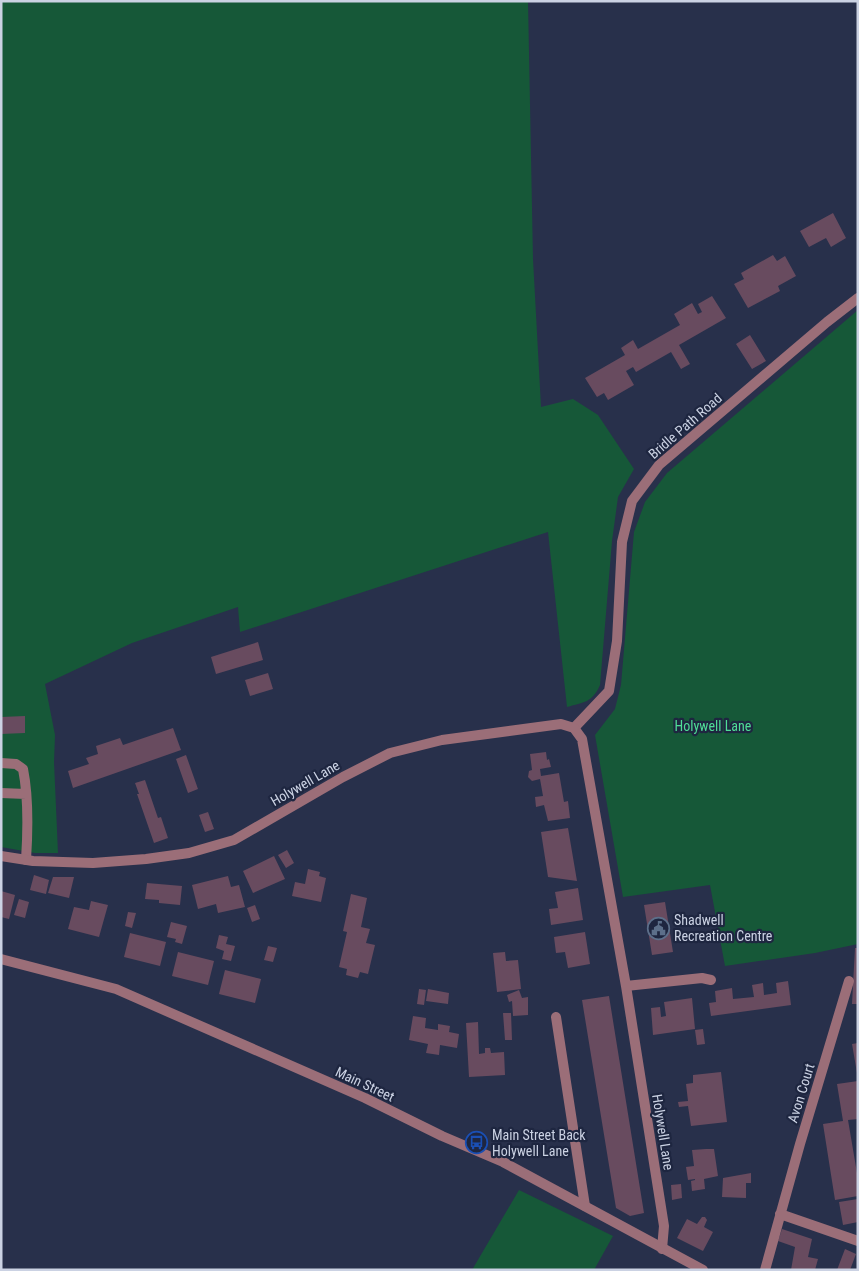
<svg xmlns="http://www.w3.org/2000/svg" width="859" height="1271" viewBox="0 0 859 1271" font-family="'Roboto Condensed',sans-serif">
	<style>
		.green { fill: #165838 }
		.building { fill: #684b5f }
		.lines { fill: none; stroke-linecap: round; stroke-linejoin: round }
		.service { stroke: #9b6e78; stroke-width: 10 }
		.minor { stroke: #9b6e78; stroke-width: 10 }
		.tertiary { stroke: #9b6e78; stroke-width: 10 }
		.labels { text-anchor: middle; stroke-width: 4.5; stroke-linejoin: round; paint-order: stroke }
		.street-label { font-size: 14px; fill: #cbd2e3; stroke: #1e2640 }
		.park-label { font-size: 14px; fill: #4fdd96; stroke: #1e2640 }
		.poi-label { font-size: 14px; fill: #cbd2e3; stroke: #1e2640; text-anchor: start }
	</style>
	<rect width="100%" height="100%" fill="#28304b"/>
	<path class="green" d="M 1,1 L 528,1 L 533,259 L 541,407 L 573,399 L 598,415 L 634,469 L 618,497 L 612,541 L 600,685 C 592,703 584,702 567,707 L 548,532 L 240,632 L 238,607 L 132,643 L 45,684 L 55,735 L 54,762 L 58,853 L 35,853 L 1,847 Z
		M 858,310 L 858,944 L 815,953 L 725,966 L 710,885 L 623,897 L 595,735 L 615,709 L 621,685 L 634,532 L 645,502 L 667,473 Z
		M 519,1190 L 613,1236 L 594,1270 L 472,1270 Z"/>
	<path class="building" d="M 833,213 L 846,238 L 831,247 L 826,238 L 809,247 L 800,231 Z
		M 773,255 L 777,261 L 785,256 L 796,276 L 778,286 L 780,291 L 748,308 L 734,284 L 744,279 L 741,273 Z
		M 712,296 L 726,318 L 679,345 L 690,364 L 681,369 L 671,352 L 636,372 L 633,367 L 626,371 L 634,385 L 608,400 L 604,393 L 597,397 L 585,378 L 625,355 L 621,348 L 633,340 L 638,349 L 680,325 L 674,314 L 692,303 L 698,314 L 702,312 L 698,304 Z
		M 750,335 L 766,361 L 752,369 L 736,344 Z
		M 258,642 L 263,660 L 216,674 L 211,657 Z
		M 268,673 L 273,689 L 250,696 L 245,680 Z
		M 25,716 L 25,733 L 1,734 L 1,717 Z
		M 173,728 L 181,750 L 73,788 L 68,771 L 89,764 L 86,758 L 98,754 L 96,746 L 120,738 L 123,745 Z
		M 546,752 L 547,760 L 549,759 L 551,767 L 540,769 L 541,776 L 559,773 L 564,802 L 568,801 L 570,818 L 548,821 L 544,805 L 536,807 L 535,797 L 543,796 L 540,779 L 532,781 L 528,777 L 529,771 L 532,770 L 530,754 Z
		M 186,755 L 198,789 L 188,793 L 176,759 Z
		M 145,780 L 158,818 L 161,817 L 168,838 L 154,843 L 137,794 L 139,794 L 135,783 Z
		M 208,812 L 214,829 L 205,832 L 199,815 Z
		M 568,828 L 577,881 L 548,877 L 541,832 Z
		M 287,850 L 294,863 L 286,868 L 278,855 Z
		M 274,856 L 285,879 L 253,893 L 243,871 Z
		M 308,869 L 320,872 L 319,876 L 326,878 L 321,902 L 292,896 L 295,882 L 305,884 Z
		M 34,875 L 49,880 L 46,894 L 30,890 Z
		M 228,876 L 231,887 L 239,885 L 245,907 L 218,913 L 216,904 L 198,909 L 192,885 Z
		M 53,877 L 74,877 L 69,898 L 48,893 Z
		M 147,883 L 182,886 L 180,905 L 159,903 L 159,900 L 145,899 Z
		M 578,888 L 583,920 L 551,925 L 549,909 L 558,908 L 555,892 Z
		M 1,891 L 15,895 L 9,919 L 1,917 Z
		M 351,894 L 367,898 L 361,927 L 370,929 L 366,943 L 375,945 L 368,974 L 360,972 L 358,978 L 346,975 L 347,969 L 339,967 L 347,932 L 343,931 Z
		M 19,899 L 29,902 L 25,918 L 14,915 Z
		M 91,901 L 108,905 L 99,937 L 68,929 L 74,907 L 89,910 Z
		M 665,902 L 673,952 L 652,955 L 644,905 Z
		M 255,905 L 260,919 L 252,922 L 247,908 Z
		M 128,912 L 136,913 L 132,928 L 125,926 Z
		M 171,922 L 187,926 L 182,944 L 175,942 L 176,939 L 167,937 Z
		M 585,932 L 590,964 L 568,968 L 565,952 L 556,953 L 554,937 Z
		M 130,933 L 166,942 L 160,966 L 124,957 Z
		M 219,935 L 228,937 L 226,944 L 235,946 L 231,961 L 222,959 L 224,951 L 216,948 Z
		M 268,946 L 277,948 L 273,962 L 264,960 Z
		M 855,948 L 858,948 L 858,1004 L 852,1004 Z
		M 178,952 L 214,961 L 208,985 L 172,976 Z
		M 505,952 L 506,961 L 518,960 L 521,989 L 497,992 L 493,953 Z
		M 225,970 L 261,979 L 255,1003 L 219,994 Z
		M 788,981 L 791,1005 L 711,1016 L 709,1003 L 716,1002 L 715,991 L 732,988 L 733,999 L 754,997 L 752,985 L 763,983 L 764,995 L 777,993 L 776,983 Z
		M 419,989 L 426,990 L 424,1005 L 417,1004 Z
		M 428,989 L 449,993 L 448,1004 L 426,1001 Z
		M 519,990 L 522,998 L 528,997 L 528,1015 L 513,1016 L 512,1001 L 509,1002 L 507,995 Z
		M 609,996 L 644,1213 L 630,1216 L 616,1208 L 582,1000 Z
		M 692,998 L 695,1029 L 653,1035 L 651,1008 L 660,1007 L 661,1017 L 666,1016 L 664,1002 Z
		M 503,1013 L 511,1013 L 512,1040 L 505,1040 Z
		M 413,1016 L 426,1018 L 425,1028 L 438,1030 L 438,1024 L 450,1026 L 449,1032 L 459,1034 L 457,1048 L 440,1045 L 439,1055 L 426,1053 L 428,1044 L 409,1040 Z
		M 478,1022 L 479,1054 L 485,1053 L 485,1048 L 490,1048 L 491,1053 L 504,1052 L 505,1075 L 469,1077 L 466,1023 Z
		M 703,1029 L 705,1044 L 697,1045 L 695,1030 Z
		M 858,1043 L 858,1073 L 857,1073 L 852,1044 Z
		M 721,1072 L 727,1122 L 691,1126 L 688,1106 L 679,1107 L 678,1102 L 688,1101 L 686,1084 L 693,1083 L 693,1075 Z
		M 858,1081 L 858,1119 L 848,1120 L 858,1179 L 858,1196 L 835,1200 L 823,1124 L 843,1121 L 837,1084 Z
		M 706,1149 L 714,1149 L 718,1176 L 704,1179 L 705,1189 L 692,1191 L 691,1181 L 695,1180 L 695,1179 L 688,1180 L 686,1167 L 694,1166 L 692,1150 Z
		M 751,1173 L 751,1183 L 746,1183 L 746,1198 L 722,1197 L 723,1178 Z
		M 681,1184 L 682,1198 L 672,1200 L 671,1185 Z
		M 858,1199 L 858,1222 L 843,1225 L 839,1202 Z
		M 702,1217 L 705,1217 L 707,1220 L 704,1227 L 713,1232 L 703,1251 L 677,1238 L 687,1219 L 697,1224 Z
		M 782,1229 L 812,1239 L 808,1257 L 818,1259 L 815,1270 L 791,1270 L 795,1247 L 778,1241 Z
		M 845,1249 L 856,1254 L 850,1270 L 837,1270 Z"/>
	<g class="lines">
		<path class="service" d="M 574,728 L 609,691 L 617,641 L 622,542 L 632,501 L 659,465 L 827,322 L 858,298
			M 1,763 L 16,764 L 23,769 C 29,799 28,830 26,860
			M 1,793 L 26,794
			M 556,1017 L 585,1206"/>
		<path class="minor" d="M 1,856 L 33,861 L 93,863 L 146,859 L 189,853 L 234,840 L 343,777 L 390,753 L 442,740 L 561,724 L 574,728 L 582,739 L 626,986 L 664,1226 L 662,1249
			M 626,986 L 702,978 L 711,980
			M 780,1214 L 858,1241
			M 765,1270 L 800,1144 L 849,981"/>
		<path class="tertiary" d="M 1,959 L 116,989 L 365,1098 L 442,1136 L 503,1162 L 703,1270"/>
	</g>
	<defs>
		<symbol id="civic-ring" viewBox="-11 -11 22 22"><circle r="9.5" fill="#1e2640" stroke="#5c6f8a" stroke-width="1.5"/><path d="M-.6-6.5H3V-4.5H.6V-3L4-1V1h2V6H-6V1h2V-1L-.6-3ZM-1.2 2.5V6h2.4V2.5Z" fill="#5c6f8a"/></symbol>
		<symbol id="bus-ring" viewBox="-11 -11 22 22"><circle r="9.5" fill="#1e2640" stroke="#1a4fb4" stroke-width="1.5"/><path d="M-5-6H5V4H4V6H2V4H-2V6H-4V4H-5ZM-3.5-4V0h7V-4ZM-3.5 1.2v1.5H-2V1.2ZM2 1.2v1.5H3.5V1.2Z" fill="#1a4fb4"/></symbol>
	</defs>
	<g fill-rule="evenodd">
		<use href="#civic-ring" x="646" y="916" width="25" height="25"/>
		<use href="#bus-ring" x="464" y="1130" width="25" height="25"/>
	</g>
	<g class="labels">
		<g class="street-label">
			<text transform="translate(685 426) rotate(-41)" y="5">Bridle Path Road</text>
			<text transform="translate(305 783) rotate(-30)" y="5">Holywell Lane</text>
			<text transform="translate(365 1084) rotate(25)" y="5">Main Street</text>
			<text transform="translate(801 1093) rotate(-73)" y="5">Avon Court</text>
			<text transform="translate(663 1132) rotate(81)" y="5">Holywell Lane</text>
		</g>
		<g class="park-label">
			<text x="713" y="731">Holywell Lane</text>
		</g>
		<g class="poi-label">
			<text x="674" y="925">Shadwell<tspan x="674" dy="16">Recreation Centre</tspan></text>
			<text x="492" y="1140">Main Street Back<tspan x="492" dy="16">Holywell Lane</tspan></text>
		</g>
	</g>
	<rect width="859" height="1271" fill="none" stroke="#cbd2e3" stroke-width="5"/>
</svg>
